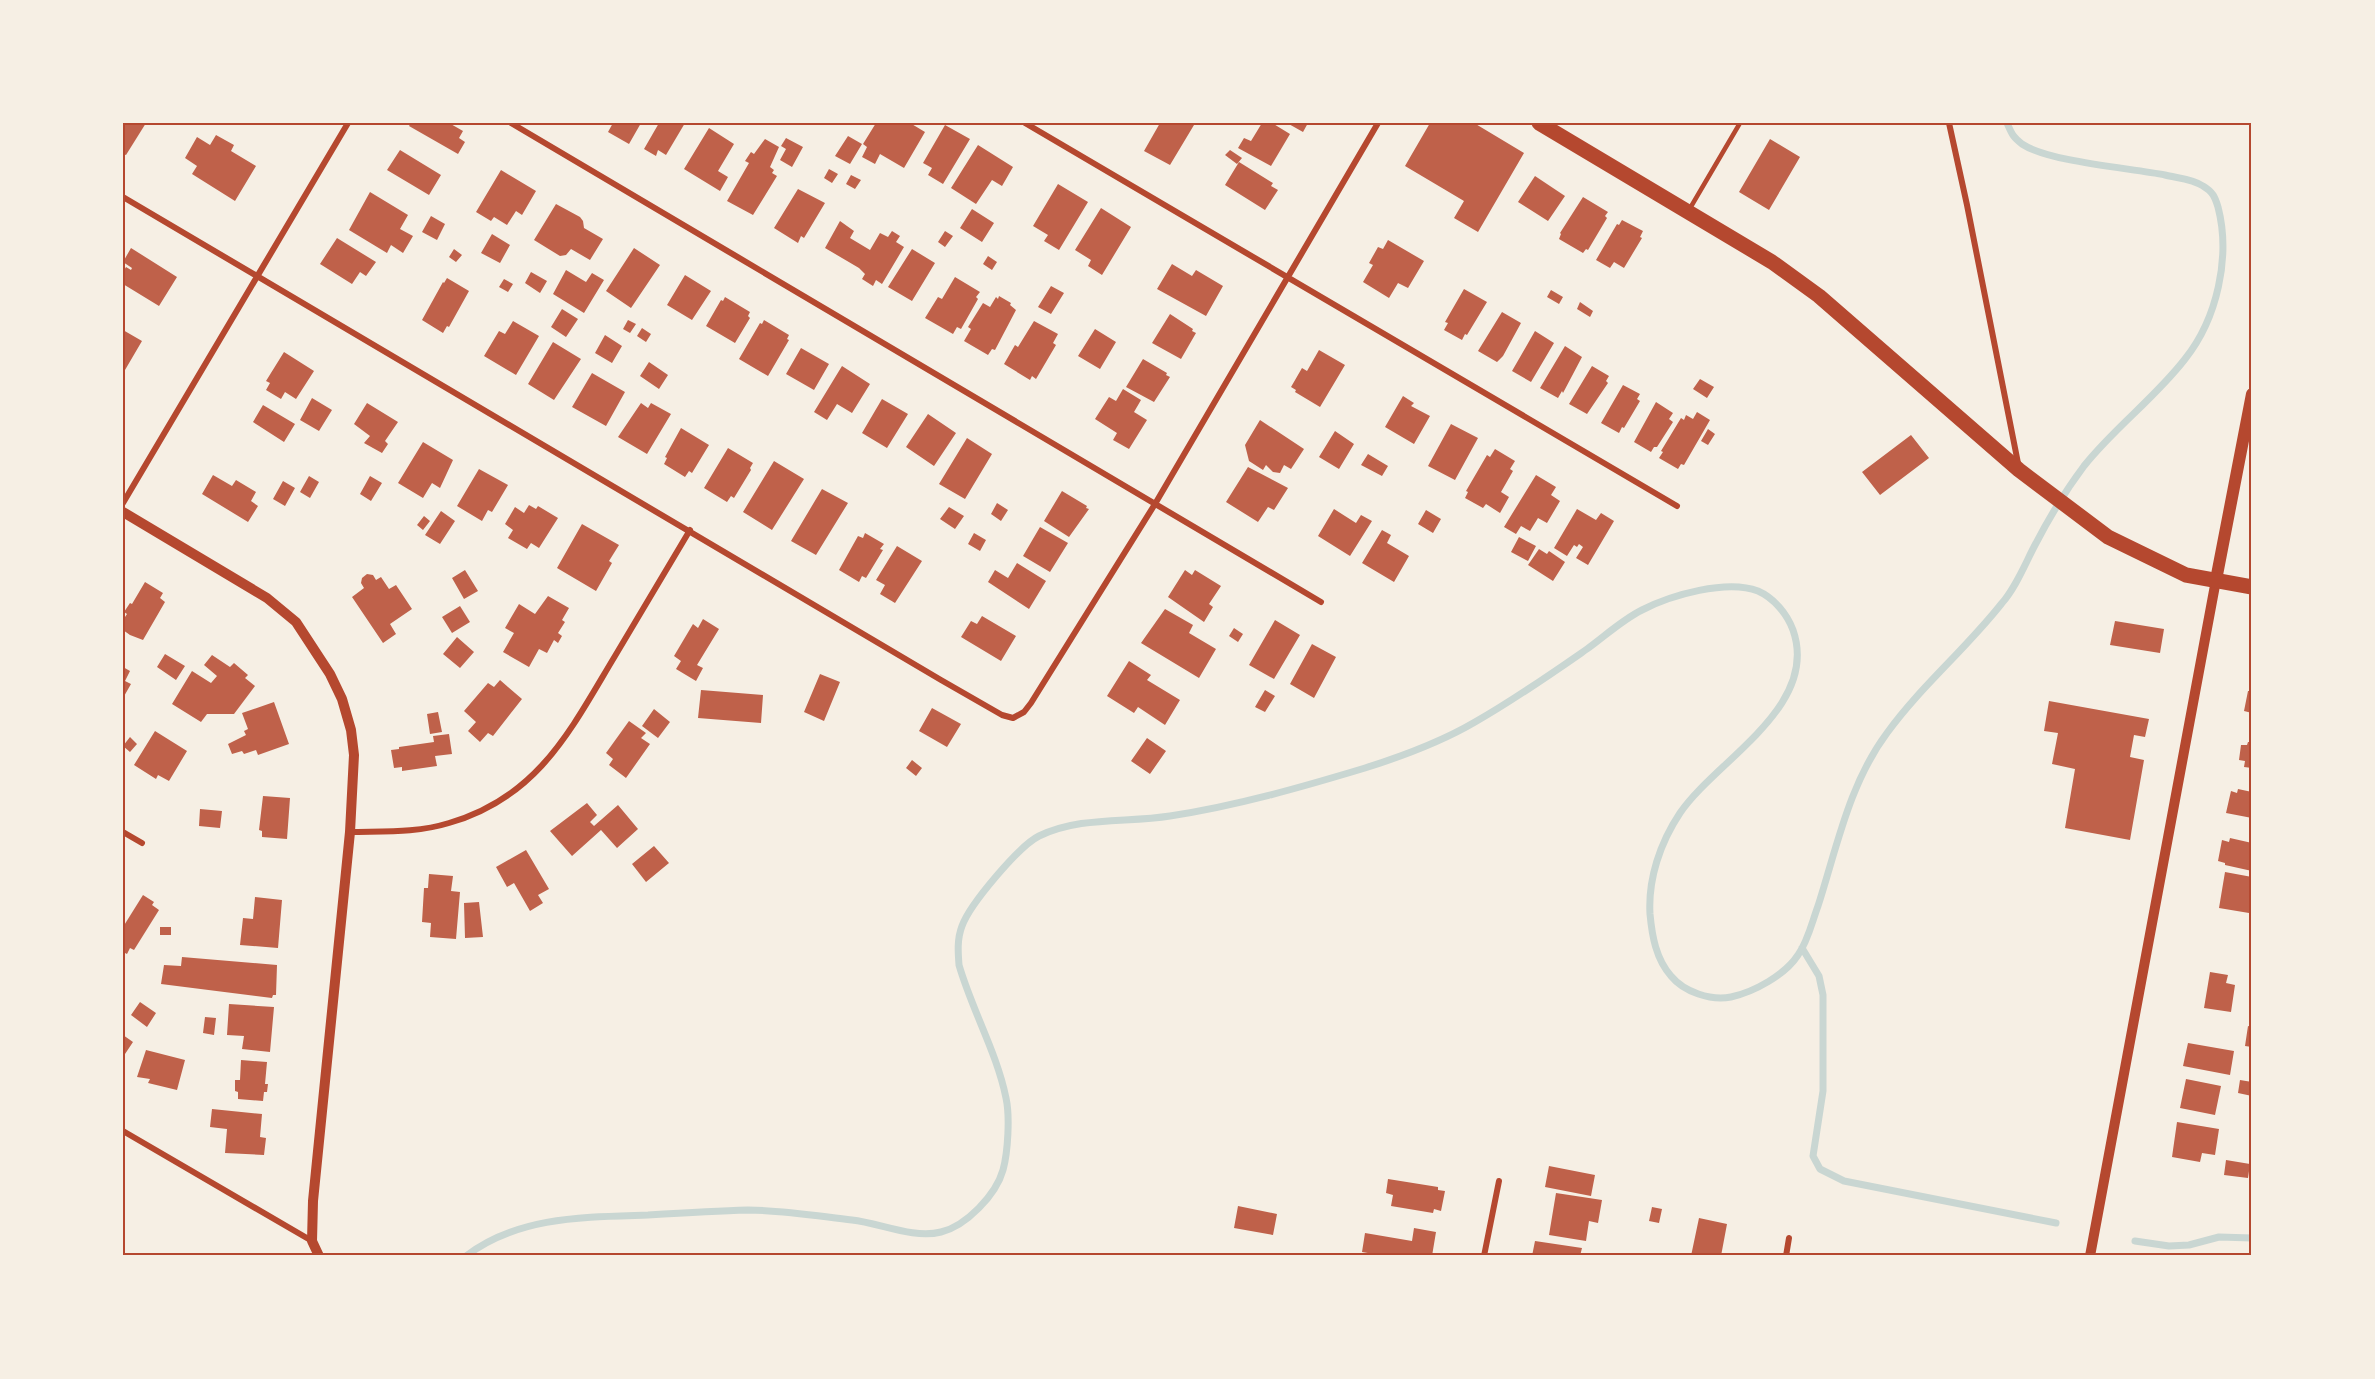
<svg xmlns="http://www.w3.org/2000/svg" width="2375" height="1379" viewBox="0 0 2375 1379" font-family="Arial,sans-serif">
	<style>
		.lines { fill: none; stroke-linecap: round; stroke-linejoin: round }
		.stream { stroke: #c9d6d2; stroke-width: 7 }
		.building { fill: #bf614a }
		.service { stroke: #b5482f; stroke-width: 4.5 }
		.minor { stroke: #b5482f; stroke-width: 6 }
		.tertiary { stroke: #b5482f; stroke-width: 10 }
		.secondary { stroke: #b5482f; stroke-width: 12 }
		.primary { stroke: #b5482f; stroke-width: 15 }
		.neatline { fill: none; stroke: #b5482f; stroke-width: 2 }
	</style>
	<rect width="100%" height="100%" fill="#f6efe4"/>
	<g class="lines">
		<path class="stream" d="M 1802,948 L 1819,976 L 1823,995 L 1823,1091 L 1813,1156 L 1820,1169 L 1844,1181 L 2056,1223
			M 2135,1241 L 2169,1246 L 2189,1245 L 2219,1237 L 2252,1238
			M 466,1256 C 518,1216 586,1217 648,1215 C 681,1213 715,1211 748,1210 C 782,1210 818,1216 852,1220 C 880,1223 913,1239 941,1232 C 966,1226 996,1195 1003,1170 C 1008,1152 1010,1116 1006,1098 C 997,1053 972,1010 959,965 C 958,952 957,939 962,926 C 970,904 1019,846 1039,836 C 1081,816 1126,823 1170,816 C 1236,806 1302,787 1365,768 C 1403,756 1441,742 1475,722 C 1514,700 1551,674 1587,649 C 1605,636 1622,620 1642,610 C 1671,595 1727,579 1758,591 C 1774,598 1787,614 1793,630 C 1820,707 1716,760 1680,813 C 1660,843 1648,879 1650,914 C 1652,936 1656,959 1671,976 C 1684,992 1711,1001 1731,997 C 1754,992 1785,975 1798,955 C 1808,941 1812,922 1818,906 C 1837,847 1849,784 1887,733 C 1921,686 1966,649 2002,603 C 2016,587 2025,564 2035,545 C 2049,518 2066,490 2084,466 C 2114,428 2155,398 2185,359 C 2217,319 2231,257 2218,207 C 2215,197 2213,192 2203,186 C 2193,179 2177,178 2165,175 C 2130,168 2049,162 2022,144 C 2012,136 2012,134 2007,123"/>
	</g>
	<path class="building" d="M 123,123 L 146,123 L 126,155 L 123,154 Z
		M 411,123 L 449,123 L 463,131 L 459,138 L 465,142 L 458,154 L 409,126 Z
		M 613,123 L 641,123 L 629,144 L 608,132 Z
		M 659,123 L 685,123 L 666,155 L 658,150 L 656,156 L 644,149 Z
		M 876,123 L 910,123 L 925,132 L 904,168 L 880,154 L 875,164 L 862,157 L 867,147 L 863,144 Z
		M 1160,123 L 1194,125 L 1170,165 L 1144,151 Z
		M 1262,123 L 1272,123 L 1290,134 L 1271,166 L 1238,148 L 1244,138 L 1251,141 Z
		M 1287,123 L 1308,123 L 1303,132 Z
		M 1430,123 L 1474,123 L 1524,153 L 1478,232 L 1454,218 L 1464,201 L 1405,166 Z
		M 945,125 L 970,139 L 943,184 L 928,175 L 932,168 L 923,163 Z
		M 709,128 L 734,144 L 718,171 L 728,177 L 720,191 L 684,169 Z
		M 216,135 L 234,145 L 231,151 L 256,166 L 235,201 L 192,174 L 197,166 L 185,158 L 197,137 L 210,145 Z
		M 848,136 L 862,144 L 850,164 L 835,156 Z
		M 786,138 L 803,147 L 792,167 L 780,160 L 786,149 L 781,146 Z
		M 765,139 L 779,147 L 770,167 L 774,170 L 772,173 L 777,176 L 753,215 L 727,201 L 749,163 L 745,161 L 751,152 L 754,154 Z
		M 1770,139 L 1800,157 L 1769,210 L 1739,192 Z
		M 978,145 L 1013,167 L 1002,186 L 992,180 L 976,204 L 951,188 Z
		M 400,150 L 441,175 L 429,195 L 387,170 Z
		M 1230,150 L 1242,158 L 1237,164 L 1225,155 Z
		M 1239,162 L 1273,183 L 1271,186 L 1278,190 L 1265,210 L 1225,185 Z
		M 829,169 L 838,174 L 832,183 L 824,178 Z
		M 501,170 L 536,191 L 522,215 L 516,211 L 507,225 L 494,217 L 491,221 L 476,212 Z
		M 851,175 L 861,180 L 855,189 L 846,184 Z
		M 1535,176 L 1565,196 L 1548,221 L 1518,202 Z
		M 1058,184 L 1088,202 L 1059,250 L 1044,241 L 1048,235 L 1033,226 Z
		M 798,189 L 825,203 L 804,238 L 801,236 L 798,243 L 774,228 Z
		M 370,192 L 408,215 L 400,229 L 413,236 L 403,253 L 391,245 L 387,253 L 349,230 Z
		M 1583,197 L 1608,212 L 1605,216 L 1607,218 L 1588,250 L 1586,249 L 1583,253 L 1559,239 L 1561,234 L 1560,233 Z
		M 556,204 L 580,217 L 583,221 L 584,228 L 603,239 L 590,260 L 571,249 L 566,255 L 560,256 L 534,240 Z
		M 1101,208 L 1131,227 L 1102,275 L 1088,266 L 1091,260 L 1075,250 Z
		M 972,209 L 994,223 L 982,242 L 960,228 Z
		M 431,216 L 445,224 L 437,240 L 422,232 Z
		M 1622,220 L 1643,231 L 1640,237 L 1642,238 L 1624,268 L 1614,262 L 1610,268 L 1596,260 L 1617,224 L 1619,225 Z
		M 840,221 L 854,231 L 850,238 L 870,250 L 880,233 L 888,237 L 892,231 L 900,236 L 896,242 L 904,247 L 882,284 L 876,280 L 873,286 L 862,279 L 865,274 L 859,268 L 825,248 Z
		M 945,231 L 953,236 L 945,247 L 938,242 Z
		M 492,234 L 510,245 L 500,263 L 481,253 Z
		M 337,238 L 376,262 L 366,276 L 360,272 L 352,284 L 320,264 Z
		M 1388,240 L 1424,261 L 1408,288 L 1398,283 L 1389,298 L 1363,282 L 1373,265 L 1369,263 L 1378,247 L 1383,249 Z
		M 131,248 L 177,277 L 159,306 L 123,284 L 123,272 L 126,267 L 131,270 L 132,268 L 123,262 Z
		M 634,248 L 660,265 L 631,308 L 606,291 Z
		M 454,249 L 462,255 L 456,262 L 449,257 Z
		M 912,249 L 935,263 L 912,301 L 888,287 Z
		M 988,256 L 997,262 L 992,270 L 983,264 Z
		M 1172,264 L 1192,276 L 1196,270 L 1223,286 L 1206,316 L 1157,289 Z
		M 566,270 L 586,282 L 592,273 L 604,280 L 584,313 L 553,294 Z
		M 531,272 L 547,281 L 540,293 L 525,283 Z
		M 685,275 L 711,291 L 692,320 L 667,305 Z
		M 955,277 L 980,292 L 976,297 L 978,299 L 961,329 L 957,327 L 953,334 L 925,318 L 938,297 L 942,299 Z
		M 447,278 L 469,291 L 449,327 L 447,326 L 443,333 L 422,320 L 443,282 L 444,283 Z
		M 504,279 L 513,284 L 508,292 L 499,287 Z
		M 1051,286 L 1064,293 L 1051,314 L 1038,307 Z
		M 1464,289 L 1487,302 L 1467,335 L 1465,334 L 1462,340 L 1444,330 L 1448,323 L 1445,322 Z
		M 1551,290 L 1563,297 L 1559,304 L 1547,297 Z
		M 999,296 L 1011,303 L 1010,305 L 1016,310 L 995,350 L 992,349 L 988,355 L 964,341 L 971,329 L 968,327 L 983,303 L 990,307 L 996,297 L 998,299 Z
		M 725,297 L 750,312 L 748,316 L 750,318 L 735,343 L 706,326 L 721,300 L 723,301 Z
		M 1580,302 L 1593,311 L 1590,317 L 1577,309 Z
		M 562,309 L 578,319 L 566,337 L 551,327 Z
		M 1502,312 L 1521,323 L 1503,356 L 1497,362 L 1478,351 Z
		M 1170,314 L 1193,329 L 1192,331 L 1196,333 L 1181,359 L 1152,343 Z
		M 628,320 L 636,324 L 630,333 L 623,329 Z
		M 764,320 L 789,335 L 787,339 L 789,340 L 768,376 L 739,359 L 760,323 L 762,324 Z
		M 513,321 L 539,336 L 516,375 L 484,356 L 499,331 L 505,334 Z
		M 1034,321 L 1058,334 L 1053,343 L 1056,345 L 1036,379 L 1032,376 L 1030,380 L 1004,364 L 1015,345 L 1018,347 Z
		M 642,328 L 651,334 L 646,342 L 637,336 Z
		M 1095,329 L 1116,342 L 1100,369 L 1078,356 Z
		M 123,330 L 142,341 L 125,370 L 123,369 Z
		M 1535,331 L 1554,343 L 1531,382 L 1512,371 Z
		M 605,335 L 622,346 L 612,363 L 595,353 Z
		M 553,342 L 581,359 L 554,400 L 528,384 Z
		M 1565,346 L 1582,357 L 1563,393 L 1562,391 L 1558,398 L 1540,388 Z
		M 801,348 L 829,364 L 814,390 L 786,374 Z
		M 1319,350 L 1345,365 L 1320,407 L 1295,392 L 1296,390 L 1291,387 L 1302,368 L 1307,371 Z
		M 284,352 L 314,371 L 296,399 L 285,392 L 281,399 L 266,390 L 270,383 L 266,381 Z
		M 1143,359 L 1167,373 L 1166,375 L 1170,377 L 1154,402 L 1126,387 Z
		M 649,362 L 668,375 L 659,389 L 640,376 Z
		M 842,366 L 870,384 L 852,413 L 837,404 L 827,420 L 814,412 Z
		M 1592,366 L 1609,376 L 1606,381 L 1608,383 L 1587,414 L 1569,404 Z
		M 592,373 L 625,392 L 606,426 L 572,407 Z
		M 1700,379 L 1714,387 L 1707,398 L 1693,389 Z
		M 1623,385 L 1640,394 L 1637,399 L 1640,401 L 1624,428 L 1622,427 L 1619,433 L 1601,423 Z
		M 1123,389 L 1141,400 L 1134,412 L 1147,420 L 1129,449 L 1113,440 L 1117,433 L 1095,419 L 1109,397 L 1116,401 Z
		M 1403,396 L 1414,403 L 1411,406 L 1430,416 L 1414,444 L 1385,427 Z
		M 312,398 L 332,410 L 319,431 L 300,420 Z
		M 882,399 L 908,414 L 887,448 L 862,433 Z
		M 1656,402 L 1673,413 L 1669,419 L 1673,422 L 1657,447 L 1654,447 L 1651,452 L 1634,442 Z
		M 367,403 L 398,422 L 385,441 L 388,444 L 382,453 L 364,443 L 370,436 L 354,424 Z
		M 641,403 L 648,408 L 651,403 L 671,414 L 647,454 L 618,437 Z
		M 263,405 L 295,424 L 284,442 L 253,422 Z
		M 1697,412 L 1710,420 L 1684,465 L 1681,464 L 1678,469 L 1659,458 L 1663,452 L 1661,451 L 1681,418 L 1684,420 L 1686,415 L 1693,419 Z
		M 928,414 L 956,433 L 934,466 L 906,447 Z
		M 1260,420 L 1304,449 L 1291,469 L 1284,465 L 1280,473 L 1273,472 L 1266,465 L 1263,470 L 1249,461 L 1245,445 Z
		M 1451,424 L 1478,438 L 1455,480 L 1428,466 Z
		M 681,428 L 709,445 L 692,473 L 689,471 L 685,477 L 664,464 L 667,458 L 665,457 Z
		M 1708,429 L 1715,434 L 1708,445 L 1701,441 Z
		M 1335,431 L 1354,444 L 1339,469 L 1319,457 Z
		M 1911,435 L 1929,458 L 1880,495 L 1862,472 Z
		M 967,438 L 992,454 L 965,499 L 939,484 Z
		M 423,442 L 453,460 L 440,488 L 432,483 L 423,498 L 398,483 Z
		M 728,448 L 753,463 L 750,468 L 751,470 L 734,498 L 731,496 L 727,502 L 704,488 Z
		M 1495,449 L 1515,461 L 1510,469 L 1513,471 L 1501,492 L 1509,497 L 1500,513 L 1486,504 L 1483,508 L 1465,498 L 1468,492 L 1466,491 L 1487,455 L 1490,457 Z
		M 1368,454 L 1388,466 L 1382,476 L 1361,465 Z
		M 774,461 L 804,479 L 772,530 L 743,512 Z
		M 1248,467 L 1288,488 L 1274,510 L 1268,507 L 1258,522 L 1226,502 Z
		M 479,469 L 508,485 L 492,512 L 488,510 L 482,521 L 457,506 Z
		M 213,475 L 232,486 L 236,480 L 256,492 L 251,501 L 258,506 L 248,522 L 202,494 Z
		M 1536,475 L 1556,487 L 1551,495 L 1560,501 L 1547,523 L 1538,518 L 1530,531 L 1521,526 L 1516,534 L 1504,527 Z
		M 309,476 L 319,482 L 310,498 L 300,492 Z
		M 370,476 L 382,483 L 371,501 L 360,494 Z
		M 283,481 L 295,488 L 285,506 L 273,499 Z
		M 822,489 L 848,503 L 816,555 L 791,541 Z
		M 1062,491 L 1087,506 L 1086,508 L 1089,509 L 1069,537 L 1044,521 Z
		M 997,503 L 1008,510 L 1001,521 L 991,514 Z
		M 529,505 L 536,509 L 538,506 L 558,518 L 539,548 L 531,543 L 527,549 L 508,538 L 513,530 L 505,524 L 515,507 L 524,513 Z
		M 949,507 L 964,516 L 955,529 L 940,519 Z
		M 1334,509 L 1356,523 L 1361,515 L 1372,521 L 1350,556 L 1318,536 Z
		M 1577,509 L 1596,520 L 1601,513 L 1614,521 L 1588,565 L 1576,558 L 1583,547 L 1579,544 L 1577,547 L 1574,545 L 1567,556 L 1554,548 Z
		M 1426,510 L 1441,519 L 1433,533 L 1418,524 Z
		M 441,511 L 455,521 L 440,544 L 425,535 Z
		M 424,516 L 430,521 L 423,530 L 417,525 Z
		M 582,524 L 619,545 L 609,561 L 612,563 L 596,591 L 557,568 Z
		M 1040,527 L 1068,543 L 1050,572 L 1023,556 Z
		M 1382,530 L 1391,535 L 1387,543 L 1409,556 L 1394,582 L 1362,563 Z
		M 865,533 L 884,544 L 880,549 L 883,550 L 866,578 L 862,576 L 859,582 L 839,570 L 858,536 L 863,538 Z
		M 974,533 L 986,540 L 980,551 L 968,544 Z
		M 1519,537 L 1536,546 L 1528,561 L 1511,552 Z
		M 897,546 L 922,561 L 895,603 L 880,594 L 885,585 L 876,580 Z
		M 1539,549 L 1547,554 L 1549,551 L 1565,562 L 1553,581 L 1528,565 Z
		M 1017,563 L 1046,581 L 1029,609 L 988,582 L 995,570 L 1008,578 Z
		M 465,570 L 478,591 L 464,599 L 452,578 Z
		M 1185,570 L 1192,575 L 1195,570 L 1221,586 L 1209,604 L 1213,607 L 1204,622 L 1168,597 Z
		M 367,574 L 373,575 L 376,580 L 381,577 L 389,589 L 396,585 L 412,609 L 390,624 L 396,634 L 383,643 L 352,597 L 364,588 L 361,583 L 362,578 Z
		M 145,582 L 163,593 L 160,598 L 165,602 L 143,640 L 130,635 L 123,630 L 123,620 L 127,614 L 124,612 L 130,603 L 132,604 Z
		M 548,596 L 569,608 L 562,620 L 565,622 L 558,633 L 562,636 L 558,643 L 554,640 L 547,653 L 539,649 L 529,667 L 503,652 L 514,633 L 505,628 L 519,604 L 535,614 Z
		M 460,606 L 470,622 L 452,633 L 442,617 Z
		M 1165,609 L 1193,625 L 1189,633 L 1216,649 L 1199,678 L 1141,643 Z
		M 982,616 L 1016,636 L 1001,661 L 961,637 L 971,621 L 977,624 Z
		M 703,619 L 719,629 L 697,665 L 703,668 L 696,681 L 676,669 L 681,661 L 674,656 L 693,624 L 698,628 Z
		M 1275,620 L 1300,635 L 1274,679 L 1249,665 Z
		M 2115,621 L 2164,629 L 2160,653 L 2110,645 Z
		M 1234,628 L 1243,634 L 1238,642 L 1229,636 Z
		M 457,637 L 474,652 L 460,668 L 443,654 Z
		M 1312,644 L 1336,657 L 1314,698 L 1290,684 Z
		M 165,654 L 185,666 L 176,680 L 157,667 Z
		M 212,655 L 230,667 L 234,663 L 248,675 L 245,678 L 255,686 L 234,714 L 207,714 L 201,722 L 172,704 L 192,671 L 211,683 L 217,676 L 204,665 Z
		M 1129,661 L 1151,675 L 1147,680 L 1180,700 L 1165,725 L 1138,707 L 1134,713 L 1107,696 Z
		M 123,667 L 130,671 L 125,681 L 131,684 L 123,698 Z
		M 820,674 L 840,682 L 824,721 L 804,712 Z
		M 500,680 L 522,699 L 493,736 L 488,733 L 480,742 L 468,731 L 476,722 L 464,711 L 488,683 L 494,687 Z
		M 701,690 L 763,695 L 761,723 L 698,718 Z
		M 1265,690 L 1275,696 L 1265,712 L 1255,707 Z
		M 2248,691 L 2252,691 L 2252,713 L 2244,711 Z
		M 2049,701 L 2149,719 L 2145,737 L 2134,735 L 2130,757 L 2144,760 L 2130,840 L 2065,828 L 2075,769 L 2052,764 L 2058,733 L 2044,731 Z
		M 274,702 L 289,744 L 258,755 L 256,750 L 244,754 L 242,751 L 232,754 L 228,744 L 246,735 L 244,731 L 248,729 L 242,713 Z
		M 932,708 L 961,724 L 947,747 L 919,731 Z
		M 654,709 L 670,722 L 658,738 L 642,726 Z
		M 438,712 L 442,732 L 430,734 L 427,714 Z
		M 629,721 L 646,733 L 641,738 L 650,744 L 626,778 L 609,765 L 613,759 L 606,753 Z
		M 155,731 L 187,751 L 169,781 L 158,775 L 156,779 L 134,765 Z
		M 449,734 L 452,754 L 435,756 L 437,766 L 402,771 L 402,767 L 394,768 L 391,750 L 399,749 L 399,747 L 434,742 L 433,736 Z
		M 130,737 L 137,744 L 130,752 L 123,746 Z
		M 1147,738 L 1166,751 L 1150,774 L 1131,761 Z
		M 2248,742 L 2252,742 L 2252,768 L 2244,767 L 2245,761 L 2239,760 L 2241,745 L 2247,745 Z
		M 912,760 L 922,768 L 916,776 L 906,768 Z
		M 2238,789 L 2252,792 L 2252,818 L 2226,813 L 2231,791 L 2237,793 Z
		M 263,796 L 290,798 L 287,839 L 262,837 L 262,831 L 259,830 Z
		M 587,803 L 597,815 L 590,822 L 594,826 L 618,805 L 638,829 L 617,848 L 601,830 L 572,856 L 550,831 Z
		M 200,809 L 222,811 L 220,828 L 199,826 Z
		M 2230,838 L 2252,843 L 2252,871 L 2225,865 L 2225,863 L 2218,861 L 2222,840 L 2229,842 Z
		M 654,846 L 669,863 L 646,882 L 632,864 Z
		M 526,850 L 549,889 L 538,895 L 543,903 L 530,911 L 514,883 L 507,887 L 496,867 Z
		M 2225,872 L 2252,877 L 2249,913 L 2219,908 Z
		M 429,874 L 453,876 L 451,891 L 460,892 L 456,939 L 430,937 L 431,923 L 422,922 L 424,888 L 428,888 Z
		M 143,895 L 154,902 L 152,905 L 159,910 L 134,950 L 130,948 L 127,954 L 123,952 L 123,927 Z
		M 255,897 L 282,900 L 278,948 L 240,945 L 243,918 L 253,919 Z
		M 479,902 L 483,937 L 465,938 L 464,903 Z
		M 160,927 L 171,927 L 171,935 L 160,935 Z
		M 182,957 L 277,965 L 276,995 L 273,995 L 272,998 L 161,984 L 164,965 L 181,966 Z
		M 2210,972 L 2228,975 L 2226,983 L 2235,985 L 2231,1012 L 2204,1008 Z
		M 140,1002 L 156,1013 L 147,1027 L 131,1015 Z
		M 229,1004 L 274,1007 L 270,1052 L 242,1049 L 244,1036 L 227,1035 Z
		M 205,1017 L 216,1018 L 214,1035 L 203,1033 Z
		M 2248,1026 L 2252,1027 L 2252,1047 L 2245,1046 Z
		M 123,1035 L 133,1042 L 123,1057 Z
		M 2188,1043 L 2234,1051 L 2230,1075 L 2183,1066 Z
		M 146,1050 L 185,1060 L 177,1090 L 148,1083 L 150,1079 L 137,1077 Z
		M 241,1060 L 267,1062 L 265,1084 L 268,1084 L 267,1092 L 264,1092 L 263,1101 L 238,1099 L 238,1092 L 235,1091 L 235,1080 L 240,1080 Z
		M 2186,1079 L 2221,1086 L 2215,1115 L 2180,1108 Z
		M 2240,1080 L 2252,1082 L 2252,1096 L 2238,1093 Z
		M 212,1109 L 262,1114 L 260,1137 L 266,1138 L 264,1155 L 225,1153 L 227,1129 L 210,1127 Z
		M 2177,1122 L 2219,1129 L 2215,1155 L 2202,1153 L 2200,1162 L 2172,1157 Z
		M 2226,1160 L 2250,1164 L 2248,1178 L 2224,1175 Z
		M 1549,1166 L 1595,1175 L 1591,1196 L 1545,1187 Z
		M 1388,1179 L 1438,1187 L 1438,1190 L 1445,1191 L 1441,1211 L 1434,1209 L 1433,1213 L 1391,1206 L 1393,1195 L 1386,1193 Z
		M 1556,1193 L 1602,1200 L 1598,1223 L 1589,1221 L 1586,1241 L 1549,1235 Z
		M 1238,1206 L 1277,1214 L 1273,1235 L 1234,1228 Z
		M 1652,1207 L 1662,1209 L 1659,1223 L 1649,1221 Z
		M 1699,1218 L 1727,1224 L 1721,1256 L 1691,1256 Z
		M 1414,1228 L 1436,1232 L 1432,1256 L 1385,1256 L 1362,1252 L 1365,1233 L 1412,1241 Z
		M 1535,1241 L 1582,1248 L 1580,1256 L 1532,1256 Z"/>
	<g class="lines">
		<path class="service" d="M 1689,210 L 1740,123"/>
		<path class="minor" d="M 511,123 L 1321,602
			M 1025,123 L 1677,506
			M 1949,123 L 1967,205 L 2018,463
			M 123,197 L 941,680 L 1002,715 L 1013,718 L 1024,712 L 1031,703 L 1155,504 L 1378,123
			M 123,503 L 348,123
			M 123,832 L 142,843
			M 350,832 C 383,831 417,833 449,823 C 539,797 571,729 615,656 C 640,614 665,572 690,530
			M 123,1131 L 312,1241
			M 1484,1256 L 1499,1181
			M 1786,1256 L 1789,1238"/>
		<path class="tertiary" d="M 123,512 L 267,598 L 296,622 L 330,674 L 342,699 L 351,730 L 354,755 L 350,832 L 313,1201 L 312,1241 L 319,1256
			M 2090,1256 L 2216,580"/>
		<path class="secondary" d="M 2216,580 L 2252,394"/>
		<path class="primary" d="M 1539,123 L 1772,262 L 1819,296 L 2019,470 L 2108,537 L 2186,575 L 2252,587"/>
	</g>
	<rect width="2375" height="1379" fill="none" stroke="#f6efe4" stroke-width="249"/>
	<rect x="124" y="124" width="2126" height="1130" class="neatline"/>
</svg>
